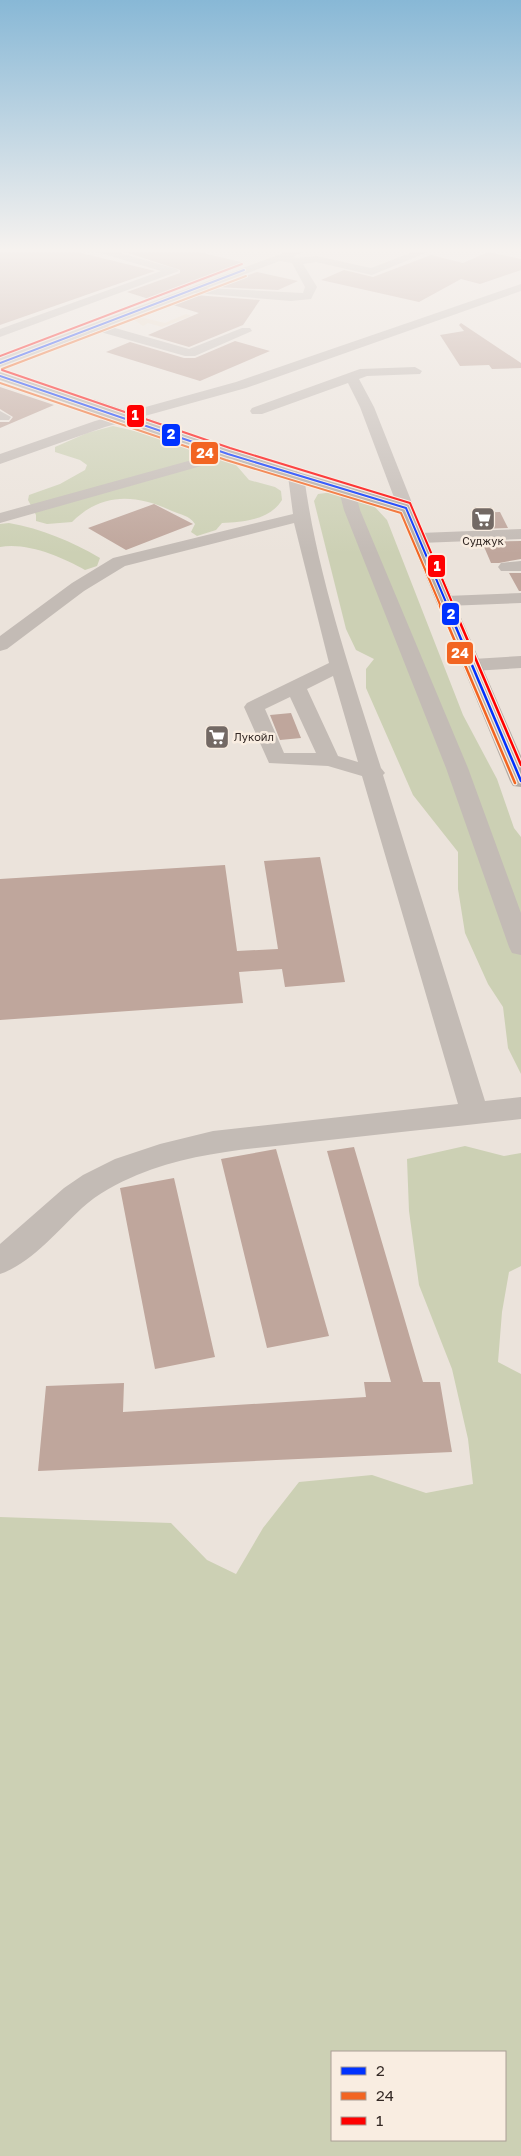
<svg xmlns="http://www.w3.org/2000/svg" width="521" height="2156" viewBox="0 0 521 2156" font-family="'Golos Text',sans-serif">
	<style>
		.green { fill: #ccd0b4; fill-rule: evenodd }
		.plaza { fill: #eadbc9 }
		.building { fill: #bfa69c }
		.lines { fill: none; stroke-linecap: round; stroke-linejoin: round }
		.minor { fill: #c3bbb5; fill-rule: evenodd }
		.major { fill: #b2aaa4; fill-rule: evenodd }
		.major-bridge-far1 { stroke: #b2aaa4; stroke-width: 12 }
		.major-bridge { stroke: #b2aaa4; stroke-width: 16 }
		.bus-1-far1-casing { stroke: #f9ede1; stroke-width: 4 }
		.bus-1-casing { stroke: #f9ede1; stroke-width: 5 }
		.bus-2-far1-casing { stroke: #f9ede1; stroke-width: 4 }
		.bus-2-casing { stroke: #f9ede1; stroke-width: 5 }
		.bus-3-far1-casing { stroke: #f9ede1; stroke-width: 4 }
		.bus-3-casing { stroke: #f9ede1; stroke-width: 5 }
		.bus-1-far1 { stroke: #0032ff; stroke-width: 2 }
		.bus-1 { stroke: #0032ff; stroke-width: 2.5 }
		.bus-2-far1 { stroke: #f26522; stroke-width: 2 }
		.bus-2 { stroke: #f26522; stroke-width: 2.5 }
		.bus-3-far1 { stroke: #f00; stroke-width: 2 }
		.bus-3 { stroke: #f00; stroke-width: 2.5 }
		.labels { text-anchor: middle; stroke-width: 5; stroke-linejoin: round; paint-order: stroke }
		.far-poi-label { font-size: 11px; fill: #332824; stroke: #f9ede1 }
		.line-badge { stroke: #f9ede1; stroke-width: 2 }
		.badge-label { font-size: 14px; text-anchor: middle; font-weight: bold; fill: #fff }
	</style>
	<rect width="100%" height="100%" fill="#ebe3db"/>
	<path class="green" d="M 113,426 L 182,442 L 202,451 L 230,458 L 249,480 L 275,487 L 281,491 L 282,500 C 270,520 243,522 222,523 L 216,530 L 197,536 L 191,532 L 195,524 C 189,515 181,515 172,511 C 136,494 102,492 72,522 L 47,524 L 36,521 L 36,515 L 28,500 L 29,495 L 60,484 L 85,470 L 87,465 L 80,460 L 55,452 L 55,447 L 87,433 Z
		M 333,492 L 374,506 L 387,520 L 463,715 L 497,779 L 514,828 L 521,837 L 521,1074 L 508,1048 L 503,1007 L 488,984 L 465,933 L 458,889 L 458,852 L 413,795 L 366,688 L 366,669 L 374,659 L 356,650 L 346,629 L 314,501 L 318,494 Z
		M 9,523 C 42,529 71,541 100,558 L 97,566 L 85,570 C 62,557 27,542 0,547 L 0,524 Z
		M 465,1146 L 504,1156 L 521,1153 L 521,1266 L 509,1272 L 502,1312 L 498,1362 L 521,1374 L 521,2156 L 0,2156 L 0,1517 L 171,1523 L 207,1560 L 236,1574 L 263,1528 L 299,1482 L 372,1475 L 426,1493 L 473,1484 L 468,1439 L 452,1369 L 419,1285 L 409,1211 L 407,1159 ZM 332,2052 L 505,2052 L 505,2140 L 332,2140 Z"/>
	<path class="plaza" d="M 186,314 L 191,316 L 162,327 L 148,323 L 143,326 L 133,319 L 140,317 L 165,323 Z"/>
	<path class="building" d="M 0,252 L 77,252 L 155,271 L 0,325 Z
		M 125,252 L 199,252 L 245,263 L 236,267 L 239,267 L 152,300 L 127,292 L 180,273 L 180,270 Z
		M 488,252 L 521,259 L 521,270 L 480,284 L 461,279 L 419,302 L 321,280 L 344,270 L 373,277 L 431,255 L 463,263 Z
		M 257,272 L 298,281 L 278,290 L 216,287 Z
		M 195,295 L 260,300 L 243,325 L 189,347 L 148,335 L 199,313 L 170,304 Z
		M 461,323 L 521,363 L 521,368 L 492,369 L 489,365 L 460,366 L 440,335 L 464,331 L 459,325 Z
		M 235,341 L 270,351 L 200,381 L 106,352 L 130,342 L 184,358 L 195,358 Z
		M 0,387 L 54,405 L 0,428 L 0,422 L 9,422 L 13,417 L 0,409 Z
		M 154,504 L 193,524 L 126,550 L 88,528 Z
		M 500,512 L 508,528 L 477,529 L 471,513 Z
		M 521,541 L 521,559 L 499,563 L 491,563 L 482,542 Z
		M 509,573 L 521,573 L 521,591 L 519,591 Z
		M 291,713 L 301,738 L 280,740 L 270,715 Z
		M 320,857 L 345,982 L 285,987 L 282,969 L 239,972 L 243,1003 L 0,1020 L 0,879 L 225,865 L 237,951 L 278,949 L 264,861 Z
		M 354,1147 L 423,1382 L 440,1382 L 452,1452 L 38,1471 L 46,1386 L 124,1383 L 123,1412 L 366,1397 L 364,1382 L 391,1382 L 327,1151 Z
		M 276,1149 L 329,1336 L 267,1348 L 221,1159 Z
		M 174,1178 L 215,1357 L 155,1369 L 120,1188 Z"/>
	<g class="lines">
		<path class="minor" d="M 97,252 L 116,252 L 177,269 L 179,271 L 0,337 L 0,329 L 161,271 Z
			M 286,252 L 303,252 L 293,257 L 296,258 L 316,256 L 371,268 L 413,252 L 428,252 L 372,275 L 316,262 L 303,264 L 317,287 L 311,299 L 291,301 L 195,293 L 108,326 L 189,349 L 242,328 L 250,328 L 252,331 L 195,356 L 185,356 L 97,331 L 0,367 L 0,358 ZM 280,261 L 292,263 L 305,287 L 303,293 L 207,288 Z
			M 521,284 L 521,291 L 246,388 L 105,427 L 0,464 L 0,454 L 95,421 L 236,382 Z
			M 415,367 L 422,371 L 420,374 L 367,376 L 359,379 L 374,407 L 414,508 L 412,511 L 406,513 L 398,508 L 360,407 L 348,383 L 262,414 L 252,414 L 250,411 L 252,408 L 360,369 Z
			M 0,411 L 11,417 L 9,420 L 0,420 Z
			M 228,450 L 235,454 L 233,457 L 0,523 L 0,513 Z
			M 296,471 L 304,476 C 317,574 351,673 381,768 L 385,773 L 383,775 L 485,1101 L 521,1097 L 521,1119 C 451,1127 381,1134 311,1142 C 252,1149 192,1152 137,1175 C 118,1183 97,1194 82,1208 C 57,1231 32,1263 0,1274 L 0,1244 L 64,1188 L 83,1175 L 115,1159 L 160,1144 L 213,1131 L 458,1104 L 362,776 L 328,766 L 269,763 L 244,707 L 247,703 L 329,663 L 294,523 L 125,566 L 84,591 L 7,649 L 0,651 L 0,636 L 72,583 L 113,558 L 293,514 L 288,476 ZM 333,676 L 358,762 L 338,756 L 307,689 ZM 290,697 L 316,753 L 284,753 L 265,709 Z
			M 347,486 L 355,491 L 360,510 L 468,768 L 521,913 L 521,955 L 512,953 L 509,947 L 446,768 L 344,510 L 339,491 Z
			M 521,529 L 521,539 L 420,543 L 414,542 L 412,538 L 414,534 L 420,533 Z
			M 521,561 L 521,571 L 501,571 L 498,567 L 501,563 Z
			M 521,593 L 521,603 L 446,606 L 440,605 L 437,601 L 440,597 L 446,596 Z
			M 521,656 L 521,668 L 473,671 L 466,669 L 463,665 L 466,661 L 473,659 Z"/>
		<path class="major" d="M 0,372 L 97,404 L 99,407 L 92,411 L 87,410 L 0,380 Z
			M 156,425 L 301,473 L 412,505 L 521,756 L 521,787 L 513,786 L 510,781 L 399,511 L 291,479 L 151,432 L 149,429 L 151,426 Z"/>
		<path class="major-bridge-far1" d="M 92,407 L 94,408"/>
		<path class="major-bridge" d="M 92,407 L 156,429"/>
		<defs>
			<path id="bus-1-far1" d="M 0,363 L 244,270
				M 0,376 L 228,454 L 406,508 L 448,607"/>
			<path id="bus-1" d="M 447,606 L 521,781"/>
			<path id="bus-2-far1" d="M 2,369 L 246,276
				M 0,383 L 226,460 L 401,513 L 441,607"/>
			<path id="bus-2" d="M 440,606 L 515,783"/>
			<path id="bus-3-far1" d="M 0,356 L 242,264
				M 2,370 L 230,448 L 410,503 L 454,607"/>
			<path id="bus-3" d="M 453,606 L 521,765"/>
		</defs>
		<use href="#bus-1-far1" class="bus-1-far1-casing"/>
		<use href="#bus-1" class="bus-1-casing"/>
		<use href="#bus-2-far1" class="bus-2-far1-casing"/>
		<use href="#bus-2" class="bus-2-casing"/>
		<use href="#bus-3-far1" class="bus-3-far1-casing"/>
		<use href="#bus-3" class="bus-3-casing"/>
		<use href="#bus-1-far1" class="bus-1-far1"/>
		<use href="#bus-1" class="bus-1"/>
		<use href="#bus-2-far1" class="bus-2-far1"/>
		<use href="#bus-2" class="bus-2"/>
		<use href="#bus-3-far1" class="bus-3-far1"/>
		<use href="#bus-3" class="bus-3"/>
	</g>
	<linearGradient id="sky" x2="0" y2="1"><stop stop-color="#88b8d6"/><stop offset="0.45" stop-color="#f6f2ef"/><stop offset="1" stop-color="#f6f2ef" stop-opacity="0"/></linearGradient>
	<rect width="521" height="554" fill="url(#sky)"/>
	<defs>
		<symbol id="supermarket-square" viewBox="-11 -11 22 22"><rect x="-9" y="-9" width="18" height="18" rx="4" fill="#736964" stroke="#f9ede1"/><path d="M-6-5.5h2.5l.6 2H6L4.5 2H-2.5L-4.4-4H-6ZM-1.5 3.2a1.3 1.3 0 1 0 .1 0ZM3 3.2a1.3 1.3 0 1 0 .1 0Z" fill="#fff"/></symbol>
	</defs>
	<g fill-rule="evenodd">
		<use href="#supermarket-square" x="469" y="505" width="28" height="28"/>
		<use href="#supermarket-square" x="203" y="723" width="28" height="28"/>
	</g>
	<g class="labels">
		<g class="far-poi-label">
			<text x="483" y="545">Суджук</text>
			<text x="234" y="741" text-anchor="start">Лукойл</text>
		</g>
	</g>
	<g class="line-badge">
		<rect x="126" y="404" width="19" height="24" rx="5" fill="#f00"/>
		<rect x="161" y="423" width="20" height="24" rx="5" fill="#0032ff"/>
		<rect x="190" y="441" width="29" height="24" rx="5" fill="#f26522"/>
		<rect x="427" y="554" width="19" height="24" rx="5" fill="#f00"/>
		<rect x="441" y="602" width="19" height="24" rx="5" fill="#0032ff"/>
		<rect x="446" y="641" width="28" height="24" rx="5" fill="#f26522"/>
	</g>
	<g class="badge-label">
		<text x="135" y="420">1</text>
		<text x="171" y="439">2</text>
		<text x="205" y="458">24</text>
		<text x="437" y="571">1</text>
		<text x="451" y="619">2</text>
		<text x="460" y="658">24</text>
	</g>
	<rect x="331" y="2051" width="175" height="90" fill="#f9ede1" stroke="#aa9e95"/>
	<rect x="341" y="2067" width="25" height="8" fill="#0032ff" stroke="#aa9e95"/>
	<text x="376" y="2076" font-size="15" fill="#332824">2</text>
	<rect x="341" y="2092" width="25" height="8" fill="#f26522" stroke="#aa9e95"/>
	<text x="376" y="2101" font-size="15" fill="#332824">24</text>
	<rect x="341" y="2117" width="25" height="8" fill="#ff0000" stroke="#aa9e95"/>
	<text x="376" y="2126" font-size="15" fill="#332824">1</text>
</svg>
